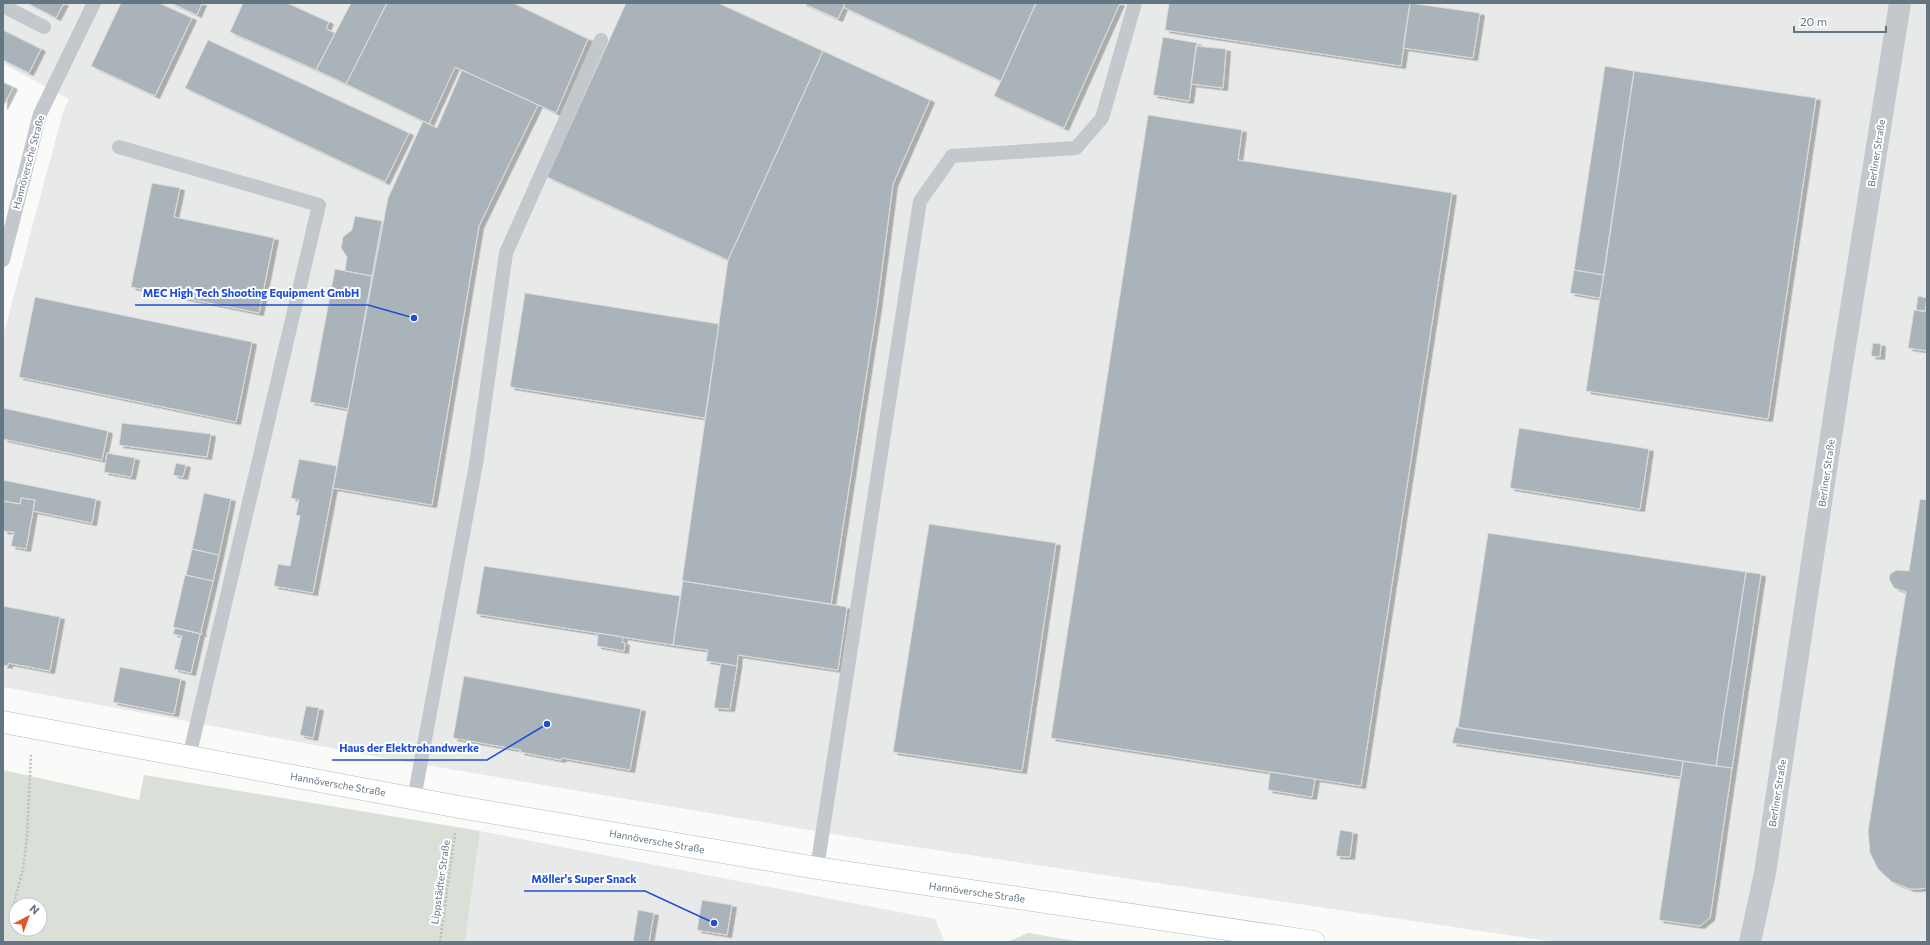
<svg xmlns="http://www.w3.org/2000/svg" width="1930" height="945" viewBox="0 0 1930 945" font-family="Commissioner,sans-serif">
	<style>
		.built { fill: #e8e9e9 }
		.green { fill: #dadfd7; fill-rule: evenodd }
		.building { fill: #aab3b9; stroke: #dcdcda; filter: url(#shadow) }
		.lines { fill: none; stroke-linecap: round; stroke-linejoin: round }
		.secondary-casing { stroke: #b3babf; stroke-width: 23 }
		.path { stroke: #bbbfc2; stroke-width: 2.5; stroke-dasharray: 2 2; stroke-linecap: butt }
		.service { stroke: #c3c8cc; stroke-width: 14 }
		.minor { stroke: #c3c8cc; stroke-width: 22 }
		.secondary { stroke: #fff; stroke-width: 22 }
		.labels { text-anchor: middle; stroke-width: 4; stroke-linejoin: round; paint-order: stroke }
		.street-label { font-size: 10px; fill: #657683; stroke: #fff }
		.leader { fill: none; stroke: #1d4ed8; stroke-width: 1.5 }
		.callout-dot { fill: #1d4ed8; stroke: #fff; stroke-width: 1.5 }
		.callout-label { font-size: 11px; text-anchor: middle; font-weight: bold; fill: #1d4ed8; stroke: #fff; stroke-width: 4; stroke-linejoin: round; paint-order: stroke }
	</style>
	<defs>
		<filter id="shadow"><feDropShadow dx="4.5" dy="2.5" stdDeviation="0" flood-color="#0004"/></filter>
	</defs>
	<rect width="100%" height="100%" fill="#fafaf8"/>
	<path class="built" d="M 3,3 L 1927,3 L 1927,942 L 1554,942 L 869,840 L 390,759 L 3,687 L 3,336 L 63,112 L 69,99 L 3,64 Z
		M 480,831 L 935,919 L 945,942 L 465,942 Z"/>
	<path class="green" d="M 3,770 L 139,800 L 144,775 L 480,831 L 465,942 L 3,942 ZM 16,905 L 40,905 L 40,929 L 16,929 Z
		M 1028,933 L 1082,942 L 1007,942 Z"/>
	<path class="building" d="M 27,3 L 64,3 L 56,18 Z
		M 121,3 L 159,3 L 192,18 L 155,96 L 91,66 Z
		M 171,3 L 202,3 L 197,15 Z
		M 243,3 L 287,3 L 329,22 L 326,29 L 335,33 L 316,70 L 230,32 Z
		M 351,3 L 387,3 L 346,84 L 316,70 Z
		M 387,3 L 513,3 L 588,39 L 556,113 L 455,67 L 429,124 L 346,84 Z
		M 626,3 L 718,3 L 823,51 L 728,260 L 547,177 Z
		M 802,3 L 845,3 L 838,19 Z
		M 845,3 L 1036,3 L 1001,81 L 843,7 Z
		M 1036,3 L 1120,3 L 1064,128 L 994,96 Z
		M 1169,3 L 1410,3 L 1401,66 L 1165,30 Z
		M 1410,3 L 1480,13 L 1473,58 L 1403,48 Z
		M 3,30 L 41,49 L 29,73 L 3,60 Z
		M 1163,37 L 1197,43 L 1189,101 L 1153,95 Z
		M 208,40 L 409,133 L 385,182 L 185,88 Z
		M 1196,46 L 1226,49 L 1223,88 L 1191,84 Z
		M 823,51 L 930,100 L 893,184 L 877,307 L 831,604 L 682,581 L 728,260 Z
		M 1605,66 L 1634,71 L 1604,275 L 1574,270 Z
		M 462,70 L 538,105 L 479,226 L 432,505 L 333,488 L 388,198 L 423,121 L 437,128 Z
		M 1634,71 L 1816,98 L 1768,419 L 1586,391 Z
		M 3,82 L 13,87 L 3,107 Z
		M 1148,115 L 1242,130 L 1238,160 L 1452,193 L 1361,786 L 1051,738 Z
		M 152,183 L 180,188 L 174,217 L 274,238 L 259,313 L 131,287 Z
		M 355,216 L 382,221 L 372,276 L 345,271 L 347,257 L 341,248 L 343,237 L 352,230 Z
		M 335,269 L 372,276 L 348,409 L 310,402 Z
		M 1574,270 L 1604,275 L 1600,298 L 1570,293 Z
		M 525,293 L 719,324 L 705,418 L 510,387 Z
		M 1918,296 L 1927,298 L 1925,311 L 1916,310 Z
		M 35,297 L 252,342 L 236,422 L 19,377 Z
		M 1914,310 L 1927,312 L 1927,351 L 1908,348 Z
		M 1873,343 L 1881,344 L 1880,357 L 1871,356 Z
		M 3,408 L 108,431 L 102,460 L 3,439 Z
		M 122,423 L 211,434 L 207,457 L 119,445 Z
		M 1519,428 L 1649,449 L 1640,509 L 1510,488 Z
		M 107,453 L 135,458 L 131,477 L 104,472 Z
		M 299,459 L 337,466 L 313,593 L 274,586 L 278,564 L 290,566 L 300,516 L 296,515 L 299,500 L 291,498 Z
		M 176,463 L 186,465 L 183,477 L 173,475 Z
		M 3,480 L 96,499 L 92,523 L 33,511 L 35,500 L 21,498 L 20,504 L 3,501 Z
		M 204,493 L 231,499 L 219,555 L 192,549 Z
		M 21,498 L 35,500 L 26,549 L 11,546 L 14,532 L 3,531 L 3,501 L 20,504 Z
		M 1920,499 L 1927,500 L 1927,888 L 1917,889 L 1910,889 L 1892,882 L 1878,869 L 1870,853 L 1868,831 L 1906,592 L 1894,588 L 1889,579 L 1890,574 L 1897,570 L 1909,571 Z
		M 929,524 L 1056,543 L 1022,771 L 893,752 Z
		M 1488,533 L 1746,572 L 1716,766 L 1458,728 Z
		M 192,549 L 219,555 L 213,581 L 186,575 Z
		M 484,566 L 680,596 L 673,645 L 476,614 Z
		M 1746,572 L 1761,574 L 1732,768 L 1716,766 Z
		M 185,575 L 213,581 L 201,631 L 202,634 L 173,627 Z
		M 683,581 L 847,607 L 838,670 L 738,655 L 737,666 L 706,661 L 708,650 L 673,645 Z
		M 3,606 L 60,617 L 50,671 L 8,663 L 8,666 L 3,665 Z
		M 175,628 L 200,634 L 191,673 L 174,669 L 182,636 L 173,634 Z
		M 598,633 L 623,637 L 622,642 L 625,643 L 624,651 L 597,646 Z
		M 721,663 L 737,666 L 730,709 L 714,708 Z
		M 120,667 L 181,679 L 174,714 L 113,702 Z
		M 464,676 L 641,709 L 630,770 L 562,758 L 561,760 L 520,752 L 521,750 L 453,738 Z
		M 306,706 L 319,708 L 313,738 L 300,735 Z
		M 1456,727 L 1683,761 L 1681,777 L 1452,743 Z
		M 1683,761 L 1732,768 L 1710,918 L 1700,926 L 1659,920 Z
		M 1270,772 L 1315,779 L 1312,797 L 1268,790 Z
		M 1340,830 L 1353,832 L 1350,857 L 1336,856 Z
		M 702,900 L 732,905 L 727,935 L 697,930 Z
		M 638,910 L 654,913 L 649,942 L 633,942 Z"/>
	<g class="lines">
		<defs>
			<path id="secondary" d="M 3,722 L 459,807 L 817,868 L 1314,942"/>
		</defs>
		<use href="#secondary" class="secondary-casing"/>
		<path class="path" d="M 12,911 L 23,869 L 27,837 L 31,755
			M 440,942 L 455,833"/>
		<path class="service" d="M 3,6 L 44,27
			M 119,147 L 319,205 L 189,757
			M 3,260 L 40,114 L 94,3
			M 414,799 L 476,464 L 506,253 L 601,40
			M 817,868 L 920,201 L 952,156 L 1076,148 L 1102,118 L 1135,3"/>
		<path class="minor" d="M 1750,942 L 1765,873 L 1839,384 L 1900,3"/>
		<use href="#secondary" class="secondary"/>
	</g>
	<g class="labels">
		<g class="street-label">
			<text transform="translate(1876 153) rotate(-81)" y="4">Berliner Straße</text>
			<text transform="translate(28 162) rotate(-75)" y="4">Hannöversche Straße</text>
			<text transform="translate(1826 473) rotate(-82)" y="4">Berliner Straße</text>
			<text transform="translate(338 784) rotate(10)" y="4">Hannöversche Straße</text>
			<text transform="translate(1777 793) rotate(-81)" y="4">Berliner Straße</text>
			<text transform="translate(657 841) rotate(10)" y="4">Hannöversche Straße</text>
			<text transform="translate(440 882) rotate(-82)" y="4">Lippstädter Straße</text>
			<text transform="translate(977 892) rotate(8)" y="4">Hannöversche Straße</text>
		</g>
	</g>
	<path class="leader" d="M414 318L368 305H135M547 724L487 760H332M714 923L645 891H524"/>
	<g class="callout-dot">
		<circle cx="414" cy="318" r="4"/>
		<circle cx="547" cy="724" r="4"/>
		<circle cx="714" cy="923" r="4"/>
	</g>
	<g class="callout-label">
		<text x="251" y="297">MEC High Tech Shooting Equipment GmbH</text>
		<text x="409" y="752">Haus der Elektrohandwerke</text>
		<text x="584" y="883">Möller's Super Snack</text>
	</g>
	<rect width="1930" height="945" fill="none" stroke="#657683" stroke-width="8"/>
	<g transform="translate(28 917) rotate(41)"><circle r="19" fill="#ffffff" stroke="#c1c8cd"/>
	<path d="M0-3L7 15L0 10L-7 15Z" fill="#e4572e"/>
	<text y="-6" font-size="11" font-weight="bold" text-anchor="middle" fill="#657683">N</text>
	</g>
	<path d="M1794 26v6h92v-6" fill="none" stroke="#657683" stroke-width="2"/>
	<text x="1800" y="26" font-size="12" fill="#657683" stroke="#ffffff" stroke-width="3" paint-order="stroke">20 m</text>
</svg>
